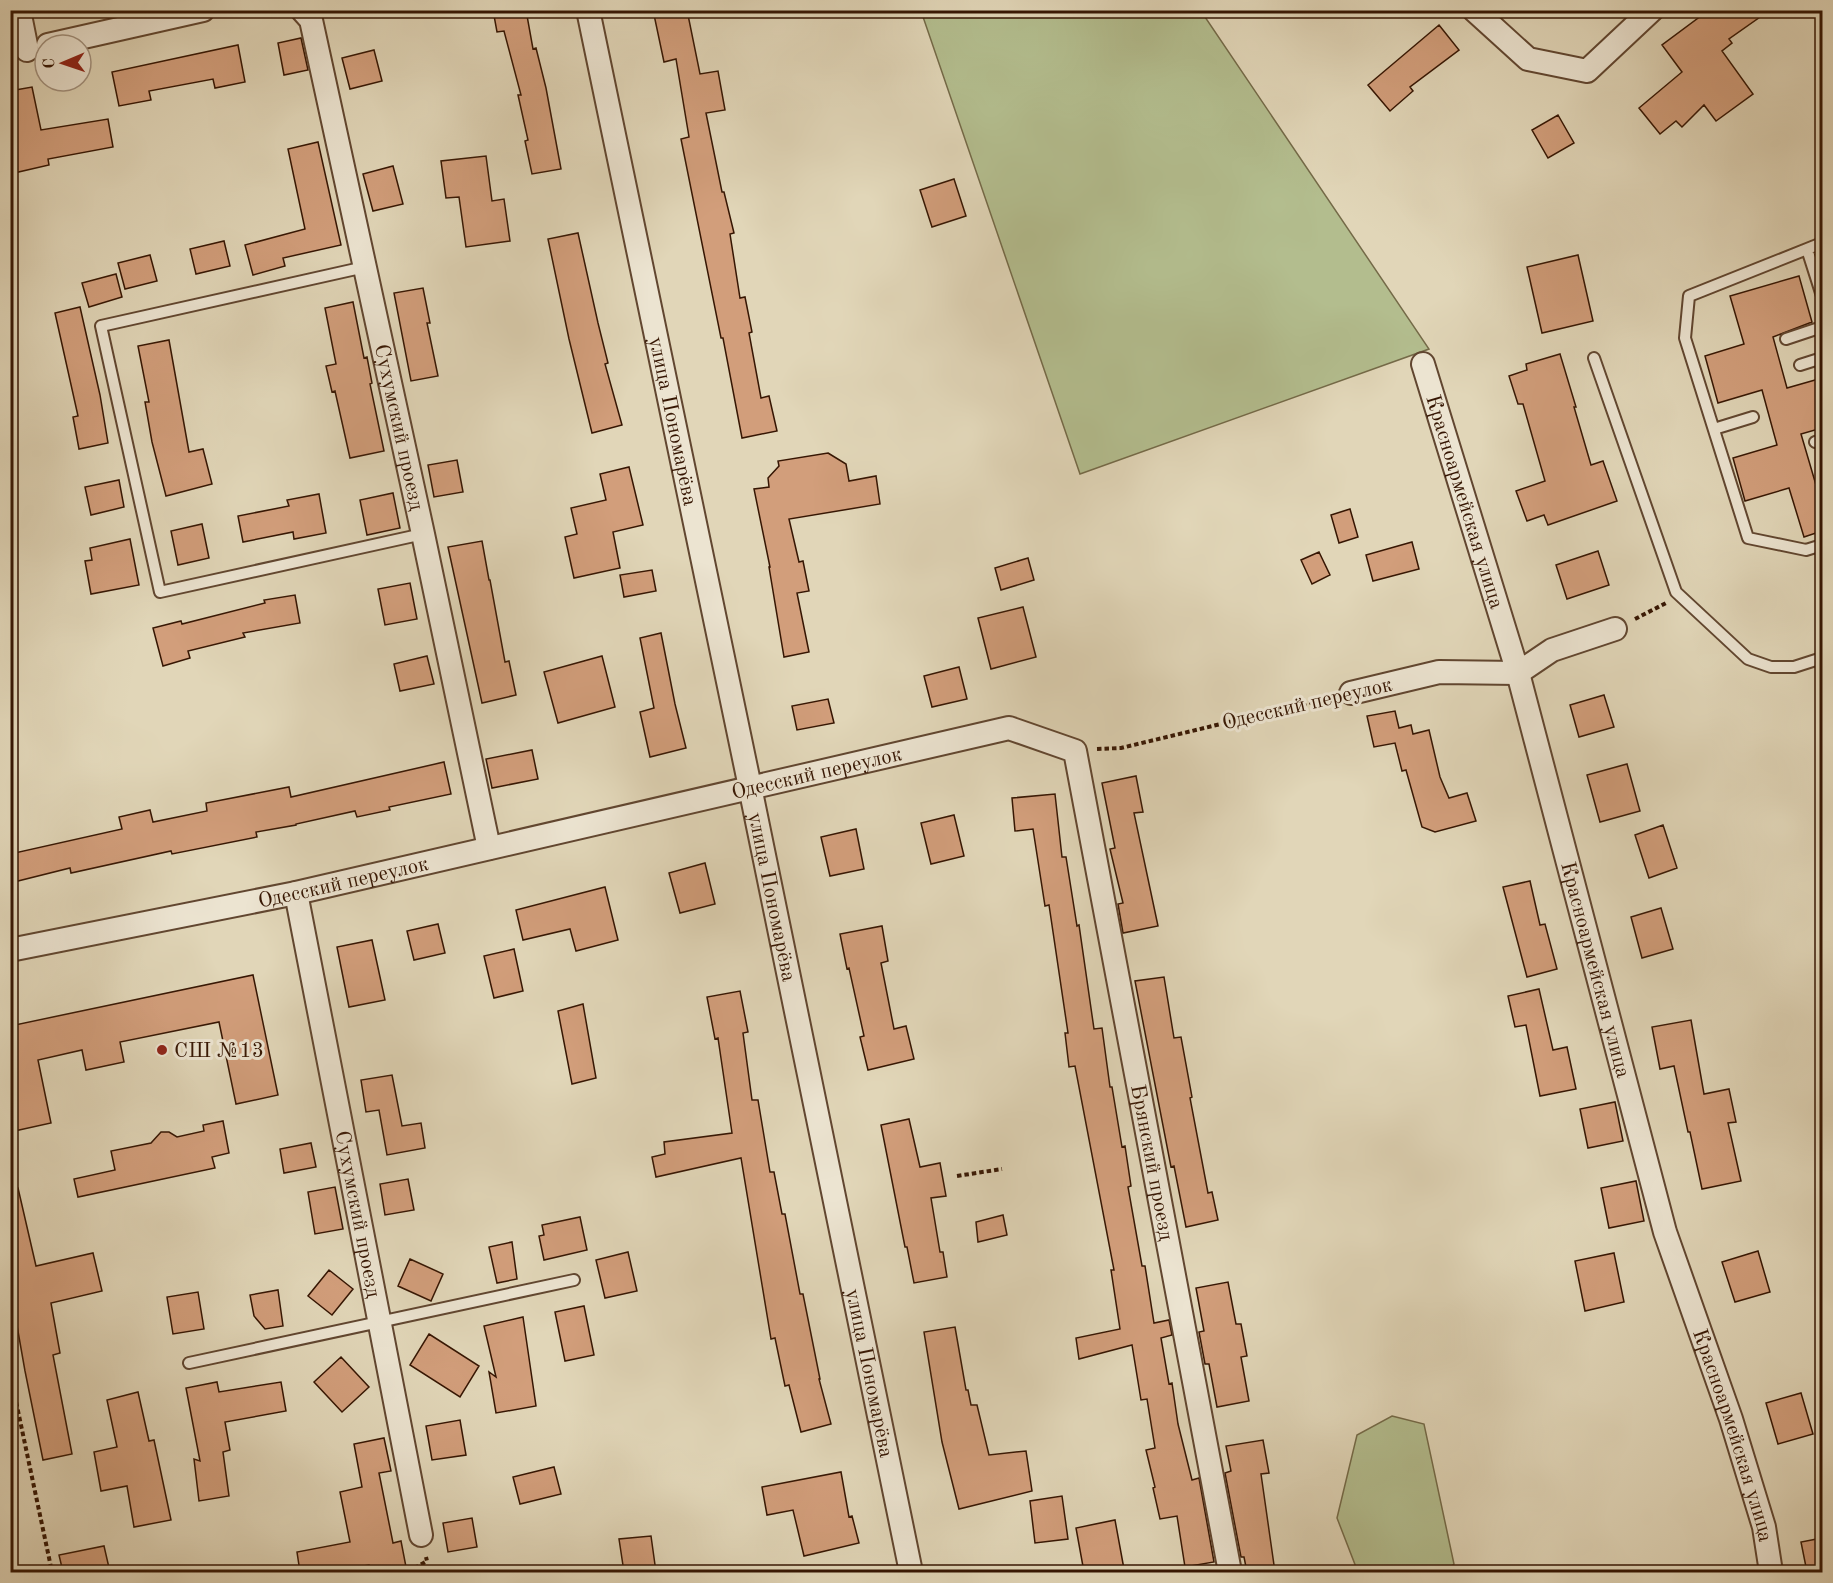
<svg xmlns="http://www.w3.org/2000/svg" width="1833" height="1583" viewBox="0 0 1833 1583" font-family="'Old Standard TT',serif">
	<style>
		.green { fill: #b3bd8e; stroke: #746a48; stroke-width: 1.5 }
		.building { fill: #d29e7b; stroke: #361603; stroke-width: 1.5 }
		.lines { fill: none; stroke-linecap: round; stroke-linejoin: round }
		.service-casing { stroke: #614630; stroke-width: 14 }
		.minor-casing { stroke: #614630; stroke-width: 26 }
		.path { stroke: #361603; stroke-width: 4; stroke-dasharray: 4.5 3; stroke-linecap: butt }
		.service { stroke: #ece4d1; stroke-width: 10 }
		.minor { stroke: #ece4d1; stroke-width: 22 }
		.poi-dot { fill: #8f2418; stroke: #ece4d1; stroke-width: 2 }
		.labels { text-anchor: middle; stroke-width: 6; stroke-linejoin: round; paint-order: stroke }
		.street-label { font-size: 21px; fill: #361603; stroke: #ece4d1 }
		.poi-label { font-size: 21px; fill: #361603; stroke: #ece4d1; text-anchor: start }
	</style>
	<rect width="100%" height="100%" fill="#e1d6b8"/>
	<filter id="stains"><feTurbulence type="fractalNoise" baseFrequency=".00333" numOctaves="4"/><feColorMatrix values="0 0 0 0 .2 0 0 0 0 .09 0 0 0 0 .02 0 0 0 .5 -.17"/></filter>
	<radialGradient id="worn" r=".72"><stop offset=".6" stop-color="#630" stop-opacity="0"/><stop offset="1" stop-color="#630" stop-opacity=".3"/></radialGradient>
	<path class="green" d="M 921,11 L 1201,11 L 1429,349 L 1080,474 Z
		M 1392,1416 L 1424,1424 L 1454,1564 L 1446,1572 L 1360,1572 L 1356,1567 L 1337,1518 L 1357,1435 Z"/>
	<path class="building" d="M 493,10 L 526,10 L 533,49 L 536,48 L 546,88 L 561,169 L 532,174 L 525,141 L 528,140 L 518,95 L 521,95 L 504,31 L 497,32 Z
		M 653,10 L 687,10 L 700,74 L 718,71 L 725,110 L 706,113 L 722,192 L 724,192 L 734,233 L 730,234 L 740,298 L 745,297 L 752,332 L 749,333 L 761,398 L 769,396 L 777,431 L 742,438 L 723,338 L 721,338 L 681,139 L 689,137 L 676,59 L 664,62 Z
		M 1709,10 L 1770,10 L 1729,39 L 1732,43 L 1722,51 L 1753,94 L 1716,121 L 1704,105 L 1682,127 L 1676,121 L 1660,134 L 1639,108 L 1682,72 L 1662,45 Z
		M 1439,25 L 1459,50 L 1410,87 L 1413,91 L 1390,111 L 1368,85 Z
		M 301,38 L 308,70 L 284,75 L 278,43 Z
		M 238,45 L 245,82 L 215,88 L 213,79 L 149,91 L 151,100 L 119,106 L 112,72 Z
		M 374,50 L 382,81 L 350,89 L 342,58 Z
		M 32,87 L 41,130 L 108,119 L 113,147 L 48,159 L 49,165 L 14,173 L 10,157 L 10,91 Z
		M 1558,115 L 1574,143 L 1548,158 L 1532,130 Z
		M 318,142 L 341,245 L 283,258 L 285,266 L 253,275 L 245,245 L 305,229 L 288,149 Z
		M 486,156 L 492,201 L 504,199 L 510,241 L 466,247 L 459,197 L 446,198 L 441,161 Z
		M 393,166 L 403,204 L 373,211 L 363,174 Z
		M 954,179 L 966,216 L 932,227 L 920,190 Z
		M 578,233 L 598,323 L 608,363 L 605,364 L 622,425 L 592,433 L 569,339 L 548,239 Z
		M 224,241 L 230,266 L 196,274 L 190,249 Z
		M 150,255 L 157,281 L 125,289 L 118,263 Z
		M 1578,255 L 1593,321 L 1542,333 L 1527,267 Z
		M 116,274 L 122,297 L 89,307 L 82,283 Z
		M 1799,276 L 1812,322 L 1773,337 L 1787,388 L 1822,378 L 1822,428 L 1801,434 L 1816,485 L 1822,483 L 1822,531 L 1804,537 L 1789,488 L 1745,501 L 1733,458 L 1777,445 L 1762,390 L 1718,403 L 1705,356 L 1744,344 L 1730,296 Z
		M 423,288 L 430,323 L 427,323 L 438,376 L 411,381 L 394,293 Z
		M 353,302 L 364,358 L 367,357 L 372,383 L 370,384 L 384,451 L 350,458 L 335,391 L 332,392 L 326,366 L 336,364 L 325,308 Z
		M 80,307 L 100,395 L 108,443 L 79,449 L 73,417 L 78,416 L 55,313 Z
		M 169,340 L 189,452 L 203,449 L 212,484 L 166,496 L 152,442 L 145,402 L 149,402 L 138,346 Z
		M 1560,354 L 1576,407 L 1574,407 L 1591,465 L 1603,461 L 1617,501 L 1548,525 L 1544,515 L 1527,521 L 1516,491 L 1545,481 L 1523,404 L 1518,404 L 1509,376 L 1527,370 L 1526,364 Z
		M 828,453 L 846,464 L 849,481 L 876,476 L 880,504 L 789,519 L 799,562 L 803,561 L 809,591 L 797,593 L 809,652 L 784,657 L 769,567 L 770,567 L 754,489 L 769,487 L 768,478 L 779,466 L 778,461 Z
		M 457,460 L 463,492 L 434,497 L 428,465 Z
		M 629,467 L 643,525 L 613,532 L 620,568 L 574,578 L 565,537 L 577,534 L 571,508 L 606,500 L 600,474 Z
		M 119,480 L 124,507 L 91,515 L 85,487 Z
		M 393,493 L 400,528 L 367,535 L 360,500 Z
		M 319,494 L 326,533 L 294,539 L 293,532 L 243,542 L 238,516 L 289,506 L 287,500 Z
		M 1350,509 L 1358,537 L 1339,543 L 1331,515 Z
		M 202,524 L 209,558 L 178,565 L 171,531 Z
		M 130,539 L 139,585 L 91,594 L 85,561 L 92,560 L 90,548 Z
		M 482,541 L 489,580 L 490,580 L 505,662 L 509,661 L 516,695 L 482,703 L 448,547 Z
		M 1412,542 L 1419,569 L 1373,581 L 1366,555 Z
		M 1598,551 L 1609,585 L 1567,599 L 1556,565 Z
		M 1319,552 L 1330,575 L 1312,584 L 1301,560 Z
		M 1028,558 L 1034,580 L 1001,590 L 995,568 Z
		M 652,570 L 656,591 L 624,597 L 620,575 Z
		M 410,583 L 417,619 L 385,625 L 378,589 Z
		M 295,595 L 300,623 L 243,633 L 245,637 L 188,651 L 190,658 L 163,666 L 153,628 L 181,621 L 182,624 L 265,603 L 264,600 Z
		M 1023,607 L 1036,657 L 991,669 L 978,618 Z
		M 661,633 L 675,704 L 686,748 L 650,757 L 640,712 L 654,708 L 640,638 Z
		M 427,656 L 434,684 L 400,691 L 394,664 Z
		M 602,656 L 615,707 L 558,723 L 544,672 Z
		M 959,667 L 967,699 L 932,707 L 924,676 Z
		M 1604,695 L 1614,727 L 1579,737 L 1570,705 Z
		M 828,699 L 834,723 L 797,730 L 792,706 Z
		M 1395,711 L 1399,728 L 1411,725 L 1413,734 L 1429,730 L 1440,777 L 1449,798 L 1467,793 L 1476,821 L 1435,832 L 1422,827 L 1406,770 L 1402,771 L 1395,743 L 1374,747 L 1367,716 Z
		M 532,750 L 538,779 L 492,788 L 486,759 Z
		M 444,762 L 451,794 L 389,807 L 390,810 L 357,817 L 355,811 L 296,824 L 296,825 L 256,832 L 257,837 L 172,854 L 171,851 L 71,873 L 70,868 L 10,883 L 10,854 L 122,829 L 119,817 L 150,810 L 153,822 L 207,811 L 206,803 L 289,787 L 291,797 Z
		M 1627,764 L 1640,811 L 1600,822 L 1587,775 Z
		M 1136,776 L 1143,812 L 1134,813 L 1158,926 L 1123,933 L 1118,904 L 1123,903 L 1110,849 L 1115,848 L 1102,783 Z
		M 1055,794 L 1062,857 L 1066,857 L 1077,926 L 1079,925 L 1094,1029 L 1102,1028 L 1110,1087 L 1112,1087 L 1122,1147 L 1125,1146 L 1131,1186 L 1128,1187 L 1142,1266 L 1145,1266 L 1154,1323 L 1169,1320 L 1172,1335 L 1161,1338 L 1169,1384 L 1172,1383 L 1178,1424 L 1192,1480 L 1199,1478 L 1214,1562 L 1185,1567 L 1177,1516 L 1160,1519 L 1153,1488 L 1155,1487 L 1146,1450 L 1155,1448 L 1147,1399 L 1141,1400 L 1132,1345 L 1079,1359 L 1076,1338 L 1120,1329 L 1111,1270 L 1114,1270 L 1075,1066 L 1069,1067 L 1065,1033 L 1068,1033 L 1049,905 L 1045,906 L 1033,829 L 1015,831 L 1012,798 Z
		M 954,815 L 964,856 L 931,864 L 921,823 Z
		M 1663,825 L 1677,868 L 1649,878 L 1635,835 Z
		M 856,829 L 864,869 L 830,876 L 821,837 Z
		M 705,863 L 715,904 L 680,913 L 669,873 Z
		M 1530,881 L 1540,925 L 1545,924 L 1557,969 L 1527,977 L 1503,887 Z
		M 605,887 L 618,940 L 576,951 L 570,929 L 523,940 L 516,910 Z
		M 1661,908 L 1673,949 L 1642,958 L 1631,917 Z
		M 438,924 L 445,953 L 414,960 L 407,931 Z
		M 882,926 L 888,961 L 881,963 L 894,1029 L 906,1026 L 914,1059 L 868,1070 L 860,1037 L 864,1036 L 849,968 L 847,969 L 840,934 Z
		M 372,940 L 385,1000 L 349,1007 L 337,947 Z
		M 514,949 L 523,991 L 494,998 L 484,956 Z
		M 253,975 L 278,1095 L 236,1104 L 219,1022 L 120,1042 L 124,1062 L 86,1070 L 82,1050 L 38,1060 L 51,1123 L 10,1132 L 10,1026 Z
		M 1164,977 L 1174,1038 L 1181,1037 L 1192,1097 L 1190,1098 L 1208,1193 L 1212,1192 L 1218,1220 L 1186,1227 L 1174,1166 L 1171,1167 L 1135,981 Z
		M 1539,989 L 1553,1050 L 1567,1047 L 1576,1089 L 1540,1096 L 1526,1025 L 1515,1027 L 1508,996 Z
		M 740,991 L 748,1032 L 743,1033 L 752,1100 L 758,1100 L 770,1172 L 774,1172 L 782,1214 L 785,1214 L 800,1294 L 803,1294 L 820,1379 L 819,1379 L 831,1424 L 801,1432 L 789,1385 L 785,1386 L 775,1338 L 771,1339 L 741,1158 L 656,1177 L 652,1157 L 665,1154 L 664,1142 L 732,1133 L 718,1038 L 715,1039 L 707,997 Z
		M 583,1004 L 596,1078 L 572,1084 L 558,1011 Z
		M 1691,1020 L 1704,1094 L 1729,1089 L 1736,1122 L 1728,1123 L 1741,1181 L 1702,1189 L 1690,1132 L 1688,1132 L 1674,1066 L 1660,1069 L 1652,1027 Z
		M 392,1075 L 402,1126 L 421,1123 L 425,1148 L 387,1155 L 379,1110 L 366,1112 L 361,1080 Z
		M 1615,1102 L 1623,1141 L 1588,1148 L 1580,1109 Z
		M 909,1119 L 920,1167 L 940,1163 L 946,1196 L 931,1198 L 940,1252 L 943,1252 L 947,1277 L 914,1283 L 907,1247 L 905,1247 L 881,1125 Z
		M 223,1121 L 229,1153 L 212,1157 L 215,1168 L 78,1197 L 74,1179 L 115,1170 L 111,1151 L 151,1143 L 161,1132 L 169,1132 L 177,1137 L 204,1131 L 203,1125 Z
		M 311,1143 L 316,1167 L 284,1173 L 280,1149 Z
		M 408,1179 L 414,1210 L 385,1215 L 380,1184 Z
		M 1636,1181 L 1644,1221 L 1609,1228 L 1601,1188 Z
		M 335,1187 L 343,1229 L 315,1234 L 308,1192 Z
		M 18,1188 L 36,1266 L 93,1253 L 102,1291 L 51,1303 L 60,1353 L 53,1355 L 72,1454 L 43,1460 L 25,1371 L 10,1286 L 10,1189 Z
		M 1003,1215 L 1007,1235 L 978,1242 L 976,1222 Z
		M 580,1217 L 587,1250 L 544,1260 L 539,1236 L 544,1235 L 542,1225 Z
		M 512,1242 L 517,1279 L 497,1283 L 489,1247 Z
		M 1758,1251 L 1770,1292 L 1735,1302 L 1722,1262 Z
		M 628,1252 L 637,1291 L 605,1298 L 596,1260 Z
		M 1614,1253 L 1624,1302 L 1585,1311 L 1575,1261 Z
		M 410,1259 L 443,1274 L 431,1301 L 398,1286 Z
		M 329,1270 L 353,1289 L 332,1315 L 308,1296 Z
		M 1228,1282 L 1236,1324 L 1241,1324 L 1247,1356 L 1241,1357 L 1249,1401 L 1217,1407 L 1209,1364 L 1205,1364 L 1199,1332 L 1204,1331 L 1196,1288 Z
		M 278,1290 L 283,1326 L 265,1329 L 254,1316 L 250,1295 Z
		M 198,1292 L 204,1329 L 173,1334 L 167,1297 Z
		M 584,1306 L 594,1355 L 565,1361 L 555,1312 Z
		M 523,1317 L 536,1406 L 496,1413 L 489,1372 L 496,1377 L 484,1326 Z
		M 955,1327 L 966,1390 L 968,1390 L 971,1405 L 977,1405 L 989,1455 L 1026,1451 L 1032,1491 L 959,1509 L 942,1442 L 924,1332 Z
		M 429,1334 L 479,1366 L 460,1397 L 410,1365 Z
		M 341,1357 L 369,1387 L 342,1412 L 314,1382 Z
		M 217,1382 L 219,1392 L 281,1382 L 286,1411 L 225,1422 L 230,1450 L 223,1452 L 229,1496 L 199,1501 L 194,1459 L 200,1461 L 186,1388 Z
		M 138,1392 L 149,1441 L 154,1440 L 171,1520 L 134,1527 L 127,1486 L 101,1491 L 94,1452 L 117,1447 L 107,1400 Z
		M 1801,1393 L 1813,1434 L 1778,1444 L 1766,1403 Z
		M 460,1420 L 466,1455 L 432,1460 L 426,1426 Z
		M 384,1438 L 391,1471 L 379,1473 L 393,1543 L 401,1541 L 407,1572 L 371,1572 L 369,1565 L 326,1572 L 300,1572 L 297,1552 L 350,1542 L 340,1492 L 362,1487 L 354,1444 Z
		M 1263,1440 L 1269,1473 L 1261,1474 L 1275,1572 L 1247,1572 L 1244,1557 L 1241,1557 L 1225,1473 L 1231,1471 L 1226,1446 Z
		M 554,1467 L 561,1494 L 520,1504 L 513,1477 Z
		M 841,1472 L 849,1517 L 852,1516 L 859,1543 L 804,1556 L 793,1510 L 767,1515 L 762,1487 Z
		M 1062,1496 L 1068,1539 L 1035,1543 L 1030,1501 Z
		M 472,1518 L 477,1547 L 448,1552 L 443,1523 Z
		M 1115,1520 L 1124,1569 L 1105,1572 L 1084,1572 L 1076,1528 Z
		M 651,1536 L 656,1572 L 624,1572 L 619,1539 Z
		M 1822,1538 L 1822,1572 L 1807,1572 L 1801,1542 Z
		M 104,1546 L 110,1572 L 63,1572 L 59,1555 Z"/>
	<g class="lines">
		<defs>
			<path id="service" d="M 1822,243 L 1807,249 L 1822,296
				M 1807,249 L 1689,296 L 1685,338 L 1748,538 L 1806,550 L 1822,545
				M 365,267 L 101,326 L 160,592 L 423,534
				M 1786,339 L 1822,327
				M 1594,358 L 1676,592 L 1748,659 L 1771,667 L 1794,667 L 1822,658
				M 1800,365 L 1822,358
				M 1714,429 L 1753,417
				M 1815,442 L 1822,440
				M 189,1363 L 574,1280"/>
			<g id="minor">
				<path d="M 19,10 L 27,50"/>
				<path id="s1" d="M 302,10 L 311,20 L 423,534 L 489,848"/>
				<path id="s2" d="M 588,10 L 750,787 L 911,1572"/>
				<path d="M 1474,10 L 1528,59 L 1587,71 L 1652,10"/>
				<path d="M 48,45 L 203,10"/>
				<path id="s3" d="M 1423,364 L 1518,673 L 1665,1232 L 1731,1419 L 1764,1527 L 1771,1572"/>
				<path d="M 1351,693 L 1439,672 L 1518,673 L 1552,650 L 1615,629"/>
				<path id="s4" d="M 296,893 L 421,1535"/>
				<path id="s5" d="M 10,950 L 296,893 L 1009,728 L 1075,751 L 1230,1572"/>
			</g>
		</defs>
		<use href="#service" class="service-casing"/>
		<use href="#minor" class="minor-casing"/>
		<path class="path" d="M 1635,619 L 1666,603
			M 1097,749 L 1121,748 L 1329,698
			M 957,1176 L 1002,1169
			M 10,1373 L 52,1572
			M 408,1572 L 427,1561 L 426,1557"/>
		<use href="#service" class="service"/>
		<use href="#minor" class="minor"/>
	</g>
	<circle class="poi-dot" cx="162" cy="1050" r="6"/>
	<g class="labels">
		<g class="street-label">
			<text dy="7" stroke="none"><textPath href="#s2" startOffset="420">улица Пономарёва</textPath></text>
			<text dy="7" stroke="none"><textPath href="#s1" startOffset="430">Сухумский проезд</textPath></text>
			<text dy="7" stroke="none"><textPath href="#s3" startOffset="144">Красноармейская улица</textPath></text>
			<text transform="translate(1307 703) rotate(-13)" y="7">Одесский переулок</text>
			<text dy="7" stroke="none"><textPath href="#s5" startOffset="826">Одесский переулок</textPath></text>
			<text dy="7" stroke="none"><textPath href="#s5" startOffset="340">Одесский переулок</textPath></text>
			<text dy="7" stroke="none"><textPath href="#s2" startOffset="906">улица Пономарёва</textPath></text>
			<text dy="7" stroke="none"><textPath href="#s3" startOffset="630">Красноармейская улица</textPath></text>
			<text dy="7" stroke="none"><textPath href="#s5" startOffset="1512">Брянский проезд</textPath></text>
			<text dy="7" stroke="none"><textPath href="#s4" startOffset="327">Сухумский проезд</textPath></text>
			<text dy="7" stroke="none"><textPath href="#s2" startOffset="1392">улица Пономарёва</textPath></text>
			<text dy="7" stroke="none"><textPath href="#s3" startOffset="1116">Красноармейская улица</textPath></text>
		</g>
		<g class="poi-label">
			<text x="174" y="1057">СШ №13</text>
		</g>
	</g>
	<rect width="1833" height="1583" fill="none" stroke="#e1d6b8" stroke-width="36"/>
	<rect x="12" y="12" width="1809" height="1559" fill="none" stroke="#361603" stroke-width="3"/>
	<rect x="18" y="18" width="1797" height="1547" fill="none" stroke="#361603" stroke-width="1.5"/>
	<g transform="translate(63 63) rotate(268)"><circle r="28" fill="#ece4d1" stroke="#a3927f" stroke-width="1.5"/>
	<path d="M0-4.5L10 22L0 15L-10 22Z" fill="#8f2418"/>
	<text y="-9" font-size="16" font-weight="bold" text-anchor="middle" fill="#361603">С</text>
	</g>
	<rect width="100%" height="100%" filter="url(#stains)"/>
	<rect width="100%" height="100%" fill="url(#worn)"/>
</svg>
